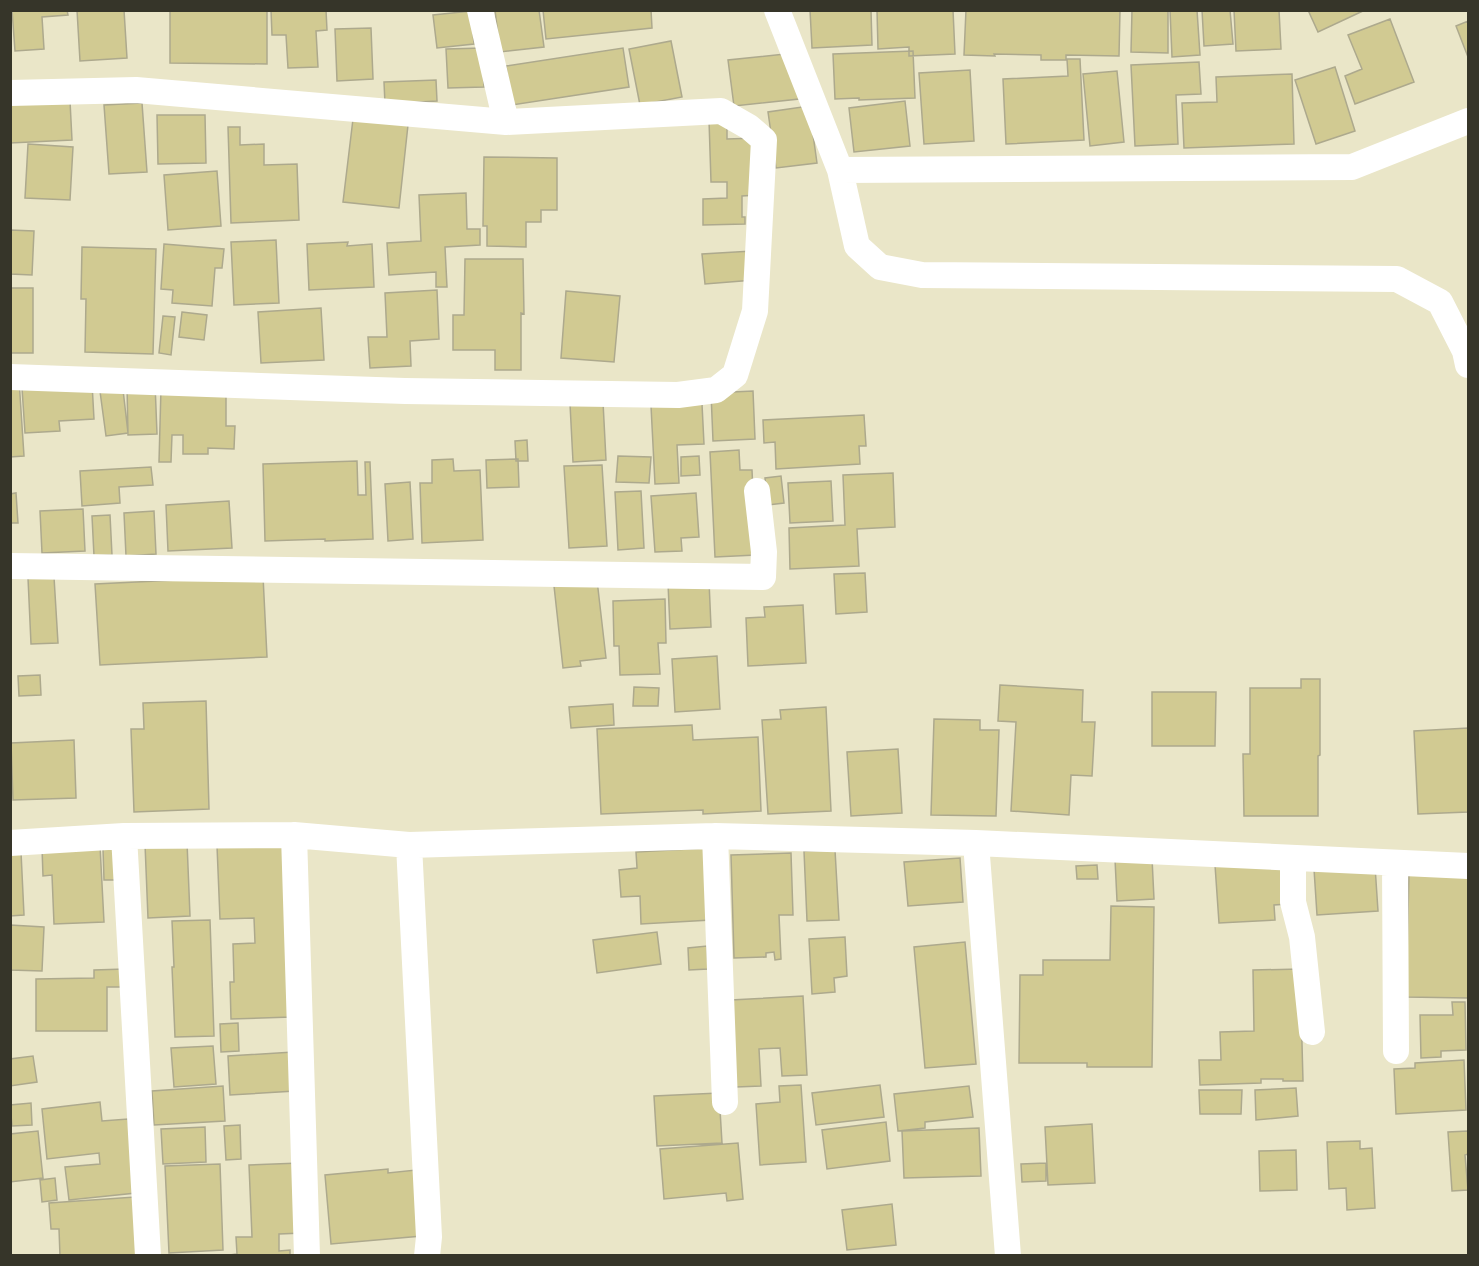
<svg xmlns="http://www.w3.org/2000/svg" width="1479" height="1266" viewBox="0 0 1479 1266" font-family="'Exo 2',sans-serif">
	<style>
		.building { fill: #d1ca92; stroke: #ada98d; stroke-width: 1.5 }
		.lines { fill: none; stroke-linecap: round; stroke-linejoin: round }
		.street { stroke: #fff; stroke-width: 26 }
	</style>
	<rect width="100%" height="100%" fill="#eae6c8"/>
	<path class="building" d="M 12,10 L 67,10 L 68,15 L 42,17 L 44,49 L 15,51 Z
		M 77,10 L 124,10 L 127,58 L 80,61 Z
		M 170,10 L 267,10 L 267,64 L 170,63 Z
		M 271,10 L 326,10 L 327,30 L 316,31 L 318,67 L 288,68 L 286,35 L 272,35 Z
		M 495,10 L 539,10 L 544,47 L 500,52 Z
		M 543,10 L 651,10 L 652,28 L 546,39 Z
		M 810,10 L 871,10 L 872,45 L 812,48 Z
		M 877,10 L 953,10 L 955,54 L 909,56 L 909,47 L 878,49 Z
		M 966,10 L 1120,10 L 1119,56 L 1066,55 L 1066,60 L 1041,60 L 1041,55 L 994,54 L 995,56 L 964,55 Z
		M 1132,10 L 1168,10 L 1168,53 L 1131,52 Z
		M 1170,10 L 1197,10 L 1200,55 L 1172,57 Z
		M 1202,10 L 1230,10 L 1233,44 L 1204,46 Z
		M 1234,10 L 1279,10 L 1281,49 L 1236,51 Z
		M 1308,10 L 1365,10 L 1318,32 Z
		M 471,11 L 474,44 L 437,48 L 433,15 Z
		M 1390,19 L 1414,82 L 1355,104 L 1345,76 L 1362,69 L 1348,35 Z
		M 1468,21 L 1468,57 L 1456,26 Z
		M 371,28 L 373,79 L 337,81 L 335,29 Z
		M 671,41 L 682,97 L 640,105 L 629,49 Z
		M 482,48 L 484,87 L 448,88 L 446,49 Z
		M 623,48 L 629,87 L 512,105 L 506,66 Z
		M 913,51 L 915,98 L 859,100 L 859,98 L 835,99 L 833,54 Z
		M 794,53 L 799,99 L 734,106 L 728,60 Z
		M 1067,59 L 1080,59 L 1084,140 L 1006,144 L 1003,79 L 1068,76 Z
		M 1199,62 L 1201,94 L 1176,95 L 1178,144 L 1135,146 L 1131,65 Z
		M 1335,67 L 1355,131 L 1316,144 L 1295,80 Z
		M 970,70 L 974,141 L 924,144 L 919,73 Z
		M 1117,71 L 1124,142 L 1090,146 L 1083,74 Z
		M 1292,74 L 1294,144 L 1184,148 L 1182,103 L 1217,102 L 1216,77 Z
		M 436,80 L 437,101 L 385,104 L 384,82 Z
		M 70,101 L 72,140 L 10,143 L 10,104 Z
		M 905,101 L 910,146 L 854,152 L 849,108 Z
		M 142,103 L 147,172 L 109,174 L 104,105 Z
		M 809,106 L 817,163 L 776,168 L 768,112 Z
		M 157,115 L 205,115 L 206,163 L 158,164 Z
		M 353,119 L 408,125 L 399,208 L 343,202 Z
		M 709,120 L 727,120 L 727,139 L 756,138 L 757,195 L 742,196 L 742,217 L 745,217 L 745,224 L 703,225 L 703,199 L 727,198 L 727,182 L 711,182 Z
		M 228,127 L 240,127 L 240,145 L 264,144 L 264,165 L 297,164 L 299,220 L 231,223 Z
		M 28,144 L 73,147 L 70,200 L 25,198 Z
		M 484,157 L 557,158 L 557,210 L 541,210 L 541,222 L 526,222 L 526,247 L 487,246 L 487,226 L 483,226 Z
		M 217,171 L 221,226 L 168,230 L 164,175 Z
		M 466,193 L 467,229 L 480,229 L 480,245 L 445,247 L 447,287 L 436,287 L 436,272 L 389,275 L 387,243 L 421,241 L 419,195 Z
		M 10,230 L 34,231 L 32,275 L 10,274 Z
		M 276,240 L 279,303 L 234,305 L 231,242 Z
		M 348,242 L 347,246 L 372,244 L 374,287 L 309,290 L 307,244 Z
		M 164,244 L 224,249 L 222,268 L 215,268 L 212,306 L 172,303 L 173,290 L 161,289 Z
		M 82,247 L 156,249 L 153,354 L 85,352 L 86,299 L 81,299 Z
		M 752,251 L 754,280 L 705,284 L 702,254 Z
		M 465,259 L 523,259 L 524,314 L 521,313 L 521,370 L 495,370 L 495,350 L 453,350 L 453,315 L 464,315 Z
		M 10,288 L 33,288 L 33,353 L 10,353 Z
		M 437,290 L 439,339 L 410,341 L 411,366 L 370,368 L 368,337 L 387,337 L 385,293 Z
		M 566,291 L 620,296 L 614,362 L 561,358 Z
		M 321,308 L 324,360 L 261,363 L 258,312 Z
		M 182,312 L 207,315 L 204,340 L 179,337 Z
		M 163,316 L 175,317 L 171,355 L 159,353 Z
		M 10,380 L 19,380 L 24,456 L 10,457 Z
		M 122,381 L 128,433 L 106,436 L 99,384 Z
		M 92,383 L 94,419 L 59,421 L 60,431 L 25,433 L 22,388 Z
		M 155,383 L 157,434 L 128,435 L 127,385 Z
		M 161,388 L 226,390 L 226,426 L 235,426 L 234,449 L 208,448 L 208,454 L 183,454 L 183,435 L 172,435 L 171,462 L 159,462 Z
		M 753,391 L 755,439 L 713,441 L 711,393 Z
		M 603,402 L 606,460 L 573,462 L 570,404 Z
		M 702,404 L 704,444 L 677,445 L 679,483 L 655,484 L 651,406 Z
		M 864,415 L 866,446 L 859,446 L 860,464 L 776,469 L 775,442 L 764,443 L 763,420 Z
		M 527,440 L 528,461 L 516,461 L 515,441 Z
		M 739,450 L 740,470 L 752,470 L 756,555 L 715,557 L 710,452 Z
		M 618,456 L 651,457 L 649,483 L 616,482 Z
		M 699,456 L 700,475 L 681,476 L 681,457 Z
		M 453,459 L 454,471 L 480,470 L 483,540 L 422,543 L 420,483 L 432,483 L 432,460 Z
		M 518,459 L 519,487 L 487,488 L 486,460 Z
		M 357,461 L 358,495 L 366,495 L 365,462 L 370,462 L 373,539 L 325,541 L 325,539 L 265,541 L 263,464 Z
		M 602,465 L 607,546 L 569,548 L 564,466 Z
		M 151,467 L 153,485 L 119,487 L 120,503 L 82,506 L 80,471 Z
		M 893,473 L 895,527 L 857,529 L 859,566 L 790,569 L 789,528 L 845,525 L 843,475 Z
		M 781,476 L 784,503 L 768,505 L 765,478 Z
		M 831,481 L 833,521 L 790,523 L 788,483 Z
		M 410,482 L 413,539 L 388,541 L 385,484 Z
		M 641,491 L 644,548 L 618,550 L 615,492 Z
		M 16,493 L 18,523 L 10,523 L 10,494 Z
		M 696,493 L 699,537 L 681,538 L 682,551 L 655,552 L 651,496 Z
		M 229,501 L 232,548 L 168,551 L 166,505 Z
		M 83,509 L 85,551 L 42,553 L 40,511 Z
		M 154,511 L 156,554 L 126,556 L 124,513 Z
		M 110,515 L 112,555 L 94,556 L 92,516 Z
		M 865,573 L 867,612 L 836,614 L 834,574 Z
		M 263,576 L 267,657 L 100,665 L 95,584 Z
		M 54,577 L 58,643 L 31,644 L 28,578 Z
		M 597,580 L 606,658 L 580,661 L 581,666 L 563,668 L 554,586 Z
		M 709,581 L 711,627 L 670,629 L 668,583 Z
		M 665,599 L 666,643 L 658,643 L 660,674 L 620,675 L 619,646 L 614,646 L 613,601 Z
		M 803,605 L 806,663 L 748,666 L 746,618 L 765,617 L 764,607 Z
		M 717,656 L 720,709 L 675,712 L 672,659 Z
		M 40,675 L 41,695 L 19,696 L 18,676 Z
		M 1301,679 L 1320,679 L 1320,755 L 1318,756 L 1318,816 L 1244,816 L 1243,754 L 1250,754 L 1250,688 L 1301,688 Z
		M 1000,685 L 1083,690 L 1082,722 L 1095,722 L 1092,776 L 1071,775 L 1069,815 L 1011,811 L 1016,722 L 998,721 Z
		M 634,687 L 659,688 L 658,706 L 633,706 Z
		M 1152,692 L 1216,692 L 1215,746 L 1152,746 Z
		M 206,701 L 209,809 L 134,812 L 131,729 L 144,729 L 143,703 Z
		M 613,704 L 614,725 L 571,728 L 569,707 Z
		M 826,707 L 831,811 L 768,814 L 762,720 L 781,719 L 780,710 Z
		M 934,719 L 980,720 L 980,730 L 999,730 L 996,816 L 931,815 Z
		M 692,725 L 693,740 L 758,737 L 761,811 L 703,814 L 703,810 L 601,814 L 597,729 Z
		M 1468,728 L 1468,812 L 1418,814 L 1414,731 Z
		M 74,740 L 76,798 L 13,800 L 11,743 Z
		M 898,749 L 902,813 L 851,816 L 847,752 Z
		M 187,842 L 190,916 L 148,918 L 145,844 Z
		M 285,843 L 291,1017 L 231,1019 L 230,982 L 234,982 L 233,944 L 255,943 L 254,918 L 220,919 L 217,846 Z
		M 100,846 L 104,922 L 54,924 L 52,875 L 43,876 L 42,848 Z
		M 117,848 L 119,880 L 104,880 L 103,849 Z
		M 707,848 L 711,920 L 641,924 L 640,896 L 621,897 L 619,870 L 637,868 L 636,852 Z
		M 835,850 L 839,920 L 807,921 L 804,851 Z
		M 21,852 L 24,915 L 10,916 L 10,853 Z
		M 791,853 L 793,915 L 779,915 L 781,959 L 775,960 L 774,952 L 766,953 L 766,957 L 734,958 L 731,855 Z
		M 960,858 L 963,902 L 908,906 L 904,862 Z
		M 1152,858 L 1154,899 L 1117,901 L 1115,859 Z
		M 1285,861 L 1288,904 L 1274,905 L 1275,920 L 1219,923 L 1215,865 Z
		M 1097,865 L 1098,879 L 1077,879 L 1076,866 Z
		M 1375,866 L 1378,911 L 1317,915 L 1314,869 Z
		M 1409,874 L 1468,875 L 1468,998 L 1406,997 Z
		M 1111,906 L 1154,907 L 1152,1067 L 1087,1067 L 1087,1063 L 1019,1063 L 1020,975 L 1043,975 L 1043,960 L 1110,960 Z
		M 210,920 L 214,1036 L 175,1037 L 172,967 L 174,967 L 172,921 Z
		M 10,925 L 44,927 L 42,971 L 10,970 Z
		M 657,932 L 661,964 L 597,973 L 593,940 Z
		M 845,937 L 847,976 L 834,978 L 835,992 L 812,994 L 809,939 Z
		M 965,942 L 976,1064 L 925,1068 L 914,947 Z
		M 707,946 L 708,969 L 689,970 L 688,948 Z
		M 125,969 L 125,987 L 107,987 L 107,1031 L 36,1031 L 36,979 L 94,978 L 94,970 Z
		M 1300,969 L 1303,1081 L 1283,1081 L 1283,1079 L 1261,1079 L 1261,1083 L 1200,1085 L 1199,1060 L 1221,1060 L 1220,1032 L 1254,1031 L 1253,970 Z
		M 803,996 L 807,1075 L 782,1076 L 780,1048 L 759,1049 L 761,1086 L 736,1087 L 731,1000 Z
		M 1452,1002 L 1465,1002 L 1466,1050 L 1441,1051 L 1441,1057 L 1421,1058 L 1420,1015 L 1453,1015 Z
		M 238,1023 L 239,1051 L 221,1052 L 220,1024 Z
		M 213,1046 L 216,1084 L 174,1087 L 171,1048 Z
		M 293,1052 L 295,1091 L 230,1095 L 228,1056 Z
		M 33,1056 L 37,1082 L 10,1086 L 10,1059 Z
		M 1464,1060 L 1466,1110 L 1396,1114 L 1394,1069 L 1415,1068 L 1415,1063 Z
		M 801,1085 L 806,1162 L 760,1165 L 756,1104 L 780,1102 L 779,1086 Z
		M 880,1085 L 884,1117 L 816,1125 L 812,1093 Z
		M 223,1086 L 225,1121 L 154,1125 L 152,1091 Z
		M 969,1086 L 973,1117 L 925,1122 L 925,1128 L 898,1131 L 894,1094 Z
		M 1296,1088 L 1298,1116 L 1256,1120 L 1255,1090 Z
		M 1199,1090 L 1242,1090 L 1241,1114 L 1200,1114 Z
		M 719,1093 L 722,1143 L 657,1146 L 654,1096 Z
		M 100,1102 L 102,1121 L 128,1119 L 136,1193 L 69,1200 L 65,1167 L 100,1164 L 99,1153 L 47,1159 L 42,1109 Z
		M 31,1103 L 32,1125 L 12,1126 L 10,1105 Z
		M 886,1122 L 890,1161 L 827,1169 L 822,1130 Z
		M 1092,1124 L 1095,1183 L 1048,1185 L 1045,1127 Z
		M 240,1125 L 241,1159 L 226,1160 L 224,1126 Z
		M 205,1127 L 206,1162 L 163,1164 L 161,1129 Z
		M 979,1128 L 981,1176 L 904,1178 L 902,1131 Z
		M 38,1131 L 43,1178 L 10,1182 L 10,1134 Z
		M 1468,1131 L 1468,1154 L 1465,1155 L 1468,1190 L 1452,1191 L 1448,1132 Z
		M 1360,1141 L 1360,1149 L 1372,1148 L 1375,1208 L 1347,1210 L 1346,1188 L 1329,1189 L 1327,1142 Z
		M 738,1143 L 743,1199 L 727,1201 L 726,1193 L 664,1199 L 660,1149 Z
		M 1296,1150 L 1297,1190 L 1260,1191 L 1259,1151 Z
		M 300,1163 L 303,1233 L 279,1234 L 279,1251 L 290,1250 L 290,1256 L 222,1256 L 237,1254 L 236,1237 L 252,1237 L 249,1165 Z
		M 1046,1163 L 1046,1181 L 1022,1182 L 1021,1164 Z
		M 220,1164 L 223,1250 L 169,1253 L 165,1166 Z
		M 388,1169 L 388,1173 L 416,1170 L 422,1236 L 331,1244 L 325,1175 Z
		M 55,1178 L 57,1200 L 42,1202 L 40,1180 Z
		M 135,1197 L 140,1256 L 60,1256 L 59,1229 L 51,1229 L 49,1203 Z
		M 892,1204 L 896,1245 L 847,1250 L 842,1210 Z"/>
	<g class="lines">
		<path class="street" d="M 480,10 L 506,122
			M 777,10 L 840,170 L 857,246 L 880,267 L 922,275 L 1397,279 L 1440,302 L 1465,351 L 1468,365
			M 10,93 L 136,90 L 506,122 L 721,111 L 749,127 L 764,140 L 755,311 L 735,375 L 716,390 L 678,395 L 405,391 L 10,377
			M 840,170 L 1352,167 L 1468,121
			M 10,566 L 763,577 L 764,552 L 757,491
			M 294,835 L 307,1256
			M 124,836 L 148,1256
			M 715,836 L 725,1102
			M 10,843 L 124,836 L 294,835 L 409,845 L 715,836 L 976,843 L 1468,866
			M 976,843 L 1008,1256
			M 409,845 L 429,1237 L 427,1256
			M 1293,858 L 1293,902 L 1302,937 L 1312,1032
			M 1395,863 L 1396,1051"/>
	</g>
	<rect width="1479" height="1266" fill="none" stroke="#363529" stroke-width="24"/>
</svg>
